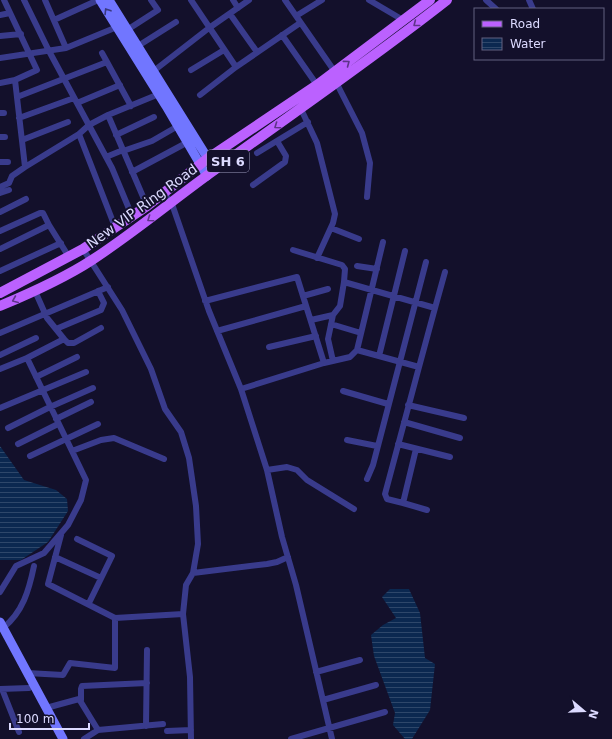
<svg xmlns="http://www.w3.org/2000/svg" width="612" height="739" viewBox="0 0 612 739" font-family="'DejaVu Sans',sans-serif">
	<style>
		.water { fill: url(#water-rules) }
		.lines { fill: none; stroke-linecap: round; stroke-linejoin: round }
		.street { stroke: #393b8c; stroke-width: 6 }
		.secondary { stroke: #7176ff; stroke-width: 9 }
		.primary { stroke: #bb61ff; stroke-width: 10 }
		.oneway { stroke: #393980 }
		.oneway2 { stroke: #5f348a }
		.labels { text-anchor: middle; stroke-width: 4; stroke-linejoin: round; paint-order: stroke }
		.shield { fill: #13102b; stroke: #a09dbf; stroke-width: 1 }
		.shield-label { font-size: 13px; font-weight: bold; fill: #dcdaff }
		.street-label { font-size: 14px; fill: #dcdaff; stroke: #13102b }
	</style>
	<defs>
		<pattern id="water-rules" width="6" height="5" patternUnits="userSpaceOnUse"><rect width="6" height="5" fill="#0b2850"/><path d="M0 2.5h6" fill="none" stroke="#2e476a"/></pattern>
	</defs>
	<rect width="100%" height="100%" fill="#13102b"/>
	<path class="water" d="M 0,446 L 24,480 L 56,490 L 67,499 L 68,511 L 48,542 L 21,560 L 0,560 Z
		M 390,589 L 409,589 L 420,613 L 425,658 L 435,664 L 430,710 L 412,739 L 405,739 L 393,725 L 395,713 L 374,656 L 371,635 L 383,625 L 396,618 L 382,597 Z"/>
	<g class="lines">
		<path class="street" d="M 4,0 L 37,70 L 15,80 L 25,167 L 79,134 L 115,227
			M 24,0 L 49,51 L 112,168 L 132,216
			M 45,0 L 66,48
			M 191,0 L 236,67
			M 233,0 L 238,8
			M 285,0 L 335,72
			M 369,0 L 403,20
			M 486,0 L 496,9
			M 529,0 L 533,9
			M 230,14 L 257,52
			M 0,15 L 10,13
			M 296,16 L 322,0
			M 54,20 L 96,1
			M 127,30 L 158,10 L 151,0
			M 282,35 L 317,85
			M 0,36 L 21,34
			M 138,46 L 176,22
			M 102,53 L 107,62
			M 0,58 L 66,48 L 117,27
			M 191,70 L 224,50
			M 151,73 L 209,28 L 249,0
			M 0,83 L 15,80
			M 337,84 L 362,133 L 370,163 L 367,197
			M 200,95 L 236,67 L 300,23
			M 17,97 L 107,62 L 131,106
			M 77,103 L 120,85
			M 301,109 L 317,143 L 335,214 L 333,223 L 317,258
			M 0,113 L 4,113
			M 108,115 L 159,94
			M 19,118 L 74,98
			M 79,134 L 89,125 L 108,115 L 147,206
			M 116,135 L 154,117
			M 0,137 L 5,137
			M 22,140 L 68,122
			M 123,151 L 152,141 L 178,126
			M 257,153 L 308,122
			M 106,157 L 123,150
			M 0,162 L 8,162
			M 132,172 L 188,142
			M 253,185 L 285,162 L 286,156 L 277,141
			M 0,187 L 9,183 L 12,176 L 25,167
			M 0,193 L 9,190
			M 164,193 L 172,204 L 209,311 L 241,389 L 267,470 L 282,537 L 296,585 L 332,739
			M 0,212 L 26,199
			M 331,228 L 359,239
			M 0,231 L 40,213 L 43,213 L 49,225
			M 0,249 L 49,225 L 69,257
			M 83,249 L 122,310 L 151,369 L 165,409 L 181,432 L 189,458 L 196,506 L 198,544 L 193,573 L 267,564 L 277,562 L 288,557
			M 293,250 L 342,265 L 345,269 L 344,282
			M 357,266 L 377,269
			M 0,271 L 61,243
			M 303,296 L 328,289
			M 205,301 L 297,277 L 324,363 L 350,357 L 357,350 L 419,367 L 385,494 L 387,499 L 403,503
			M 435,308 L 445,272
			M 311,320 L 333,315
			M 331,324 L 361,333
			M 56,329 L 101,310 L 104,303 L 98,291
			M 217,331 L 306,306
			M 0,333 L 108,287
			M 64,339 L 68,343 L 74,343 L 101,328
			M 269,347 L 316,336
			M 357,350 L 383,242
			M 0,355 L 36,338
			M 379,356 L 405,251
			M 27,358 L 64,339 L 47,318 L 35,291
			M 333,361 L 328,339 L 333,315 L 340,306 L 344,282 L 435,308 L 419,367
			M 0,369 L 27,358 L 86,480 L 81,500 L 68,525 L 44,553 L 16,566 L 0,592
			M 36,377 L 77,357
			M 241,389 L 324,363
			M 343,391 L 388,404
			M 408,405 L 464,418
			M 0,408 L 86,372
			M 56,419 L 91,402
			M 404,422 L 460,438
			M 8,428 L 50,407 L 93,388
			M 347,440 L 377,446
			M 18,444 L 58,424
			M 398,444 L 450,457
			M 416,449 L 403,503 L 427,510
			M 72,451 L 101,440 L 114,438 L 164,459
			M 30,456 L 98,424
			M 267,470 L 287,467 L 297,470 L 307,480 L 354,509
			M 367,479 L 373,465 L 426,262
			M 77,539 L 112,556 L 89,603
			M 55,557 L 101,578
			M 183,614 L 186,585 L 193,573
			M 115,618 L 183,614 L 190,677 L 191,739
			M 3,628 C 23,612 29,590 34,566
			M 316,672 L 360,660
			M 27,673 L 63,675 L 70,663 L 115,668 L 115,618 L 48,584 L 61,535
			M 0,689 L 29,688
			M 2,689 L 19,732
			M 81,700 L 81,689 L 82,686 L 147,683
			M 323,700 L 376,685
			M 46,708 L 79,699 L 98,730
			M 146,726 L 147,650
			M 167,731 L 191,730
			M 84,739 L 98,730 L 163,724
			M 291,739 L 385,712"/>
		<path class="secondary" d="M 100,0 L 166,106 L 207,176
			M 109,0 L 215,170
			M 0,622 L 63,739"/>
		<path class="primary" d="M 0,293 L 83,249 L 147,206 L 207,159 L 317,85 L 430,0
			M 0,306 C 31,293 63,279 92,260 C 135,232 174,199 216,169 C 293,113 372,59 447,0"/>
	</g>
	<defs><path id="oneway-chevron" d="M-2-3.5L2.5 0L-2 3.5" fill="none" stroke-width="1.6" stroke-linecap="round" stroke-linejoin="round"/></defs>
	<use class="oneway" href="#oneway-chevron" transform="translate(107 11) rotate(-122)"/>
	<g class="oneway2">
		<use href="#oneway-chevron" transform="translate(416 24) rotate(142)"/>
		<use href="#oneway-chevron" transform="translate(347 63) rotate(-37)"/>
		<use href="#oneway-chevron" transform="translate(277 126) rotate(145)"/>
		<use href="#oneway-chevron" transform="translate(150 219) rotate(145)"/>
		<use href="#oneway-chevron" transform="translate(15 300) rotate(157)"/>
	</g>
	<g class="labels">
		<rect class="shield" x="207" y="150" width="42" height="22" rx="3"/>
		<g class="shield-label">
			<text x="228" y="166">SH 6</text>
		</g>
		<g class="street-label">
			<text transform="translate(142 206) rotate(-36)" y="5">New VIP Ring Road</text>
		</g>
	</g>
	<rect x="474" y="8" width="130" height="52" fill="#13102b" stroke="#636180"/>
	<rect x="482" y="21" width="20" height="6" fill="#bb61ff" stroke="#636180"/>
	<text x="510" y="28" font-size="12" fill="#dcdaff">Road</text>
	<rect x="482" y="38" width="20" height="12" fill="url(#water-rules)" stroke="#636180"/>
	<text x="510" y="48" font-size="12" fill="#dcdaff">Water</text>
	<g transform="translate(584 711) rotate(109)" stroke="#13102b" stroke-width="3" paint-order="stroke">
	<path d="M0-3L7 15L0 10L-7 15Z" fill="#dcdaff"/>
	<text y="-6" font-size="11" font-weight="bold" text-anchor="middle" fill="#dcdaff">N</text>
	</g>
	<path d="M10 723v6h79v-6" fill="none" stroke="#dcdaff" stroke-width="2"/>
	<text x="16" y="723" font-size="12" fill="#dcdaff" stroke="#13102b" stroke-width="3" paint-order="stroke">100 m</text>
</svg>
